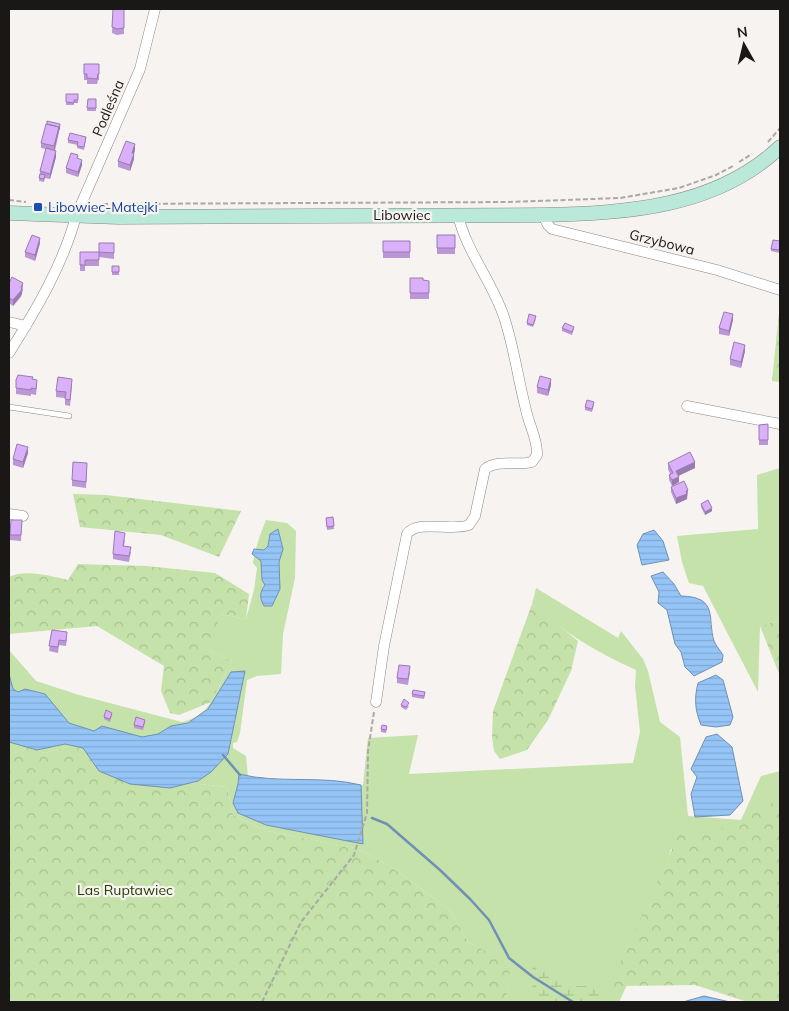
<svg xmlns="http://www.w3.org/2000/svg" width="789" height="1011" viewBox="0 0 789 1011" font-family="Mulish,sans-serif">
	<style>
		.grass { fill: #c4e2a9 }
		.forest { fill: url(#forest-crowns) }
		.wetland { fill: url(#wetland-marsh) }
		.water { fill: url(#water-rules); stroke: #7091b4 }
		.lines { fill: none; stroke-linecap: round; stroke-linejoin: round }
		.stream { stroke: #7091b4; stroke-width: 2.5 }
		.lane-casing { stroke: #898684; stroke-width: 6 }
		.street-casing { stroke: #898684; stroke-width: 11 }
		.secondary-casing { stroke: #898684; stroke-width: 15 }
		.path { stroke: #aba8a6; stroke-width: 2; stroke-dasharray: 5 2.5; stroke-linecap: butt }
		.lane { stroke: #fff; stroke-width: 5 }
		.street { stroke: #fff; stroke-width: 10 }
		.secondary { stroke: #bae8d9; stroke-width: 14 }
		.wall { fill: #bc97d7 }
		.shaded-wall { fill: #997baf }
		.building { fill: #dbb0fa; stroke: #997baf }
		.transit-dot { fill: #1a4fb4; stroke: #f6f3f0; stroke-width: 2 }
		.labels { text-anchor: middle; stroke-width: 4.5; stroke-linejoin: round; paint-order: stroke }
		.street-label { font-size: 14px; fill: #191817; stroke: #f6f3f0 }
		.transit-label { font-size: 14px; fill: #164399; stroke: #f6f3f0; text-anchor: start }
		.park-label { font-size: 14px; fill: #253c04; stroke: #f6f3f0 }
	</style>
	<defs>
		<pattern id="forest-crowns" width="20" height="18" patternUnits="userSpaceOnUse" patternTransform="scale(1.25)"><rect width="20" height="18" fill="#c4e2a9"/><path d="M2 6a3 3 0 1 1 6 0M12 15a3 3 0 1 1 6 0" fill="none" stroke="#a8c191"/></pattern>
		<pattern id="wetland-marsh" width="20" height="14" patternUnits="userSpaceOnUse" patternTransform="scale(1.25)"><rect width="20" height="14" fill="#c4e2a9"/><path d="M1 5h8M5 5V1M11 12h8M15 12V8" fill="none" stroke="#a8c191"/></pattern>
		<pattern id="water-rules" width="6" height="5" patternUnits="userSpaceOnUse" patternTransform="scale(1.25)"><rect width="6" height="5" fill="#95c5f7"/><path d="M0 2.5h6" fill="none" stroke="#80a8d3"/></pattern>
	</defs>
	<rect width="100%" height="100%" fill="#f6f3f0"/>
	<path class="grass" d="M 780,468 L 780,620 L 760,626 L 758,692 L 703,586 L 689,583 L 682,562 L 677,536 L 758,529 L 757,475 Z
		M 266,520 L 287,523 L 296,531 L 295,578 L 283,634 L 281,674 L 257,676 L 247,680 L 240,733 L 237,742 L 233,743 L 233,748 L 246,756 L 248,778 L 353,790 L 363,785 L 368,738 L 418,735 L 409,774 L 633,763 L 640,732 L 635,686 L 636,670 C 598,653 563,632 532,604 L 536,588 L 618,638 L 621,631 L 643,659 L 648,671 L 660,722 L 680,737 L 688,816 L 741,820 L 761,776 L 780,771 L 780,852 L 671,849 L 632,974 L 619,1002 L 510,1002 L 506,999 L 510,963 L 469,943 L 449,909 L 387,864 L 355,848 L 267,831 L 233,815 L 227,787 L 131,777 L 73,745 L 45,753 L 22,747 L 9,756 L 9,650 L 36,681 L 79,695 L 182,722 C 190,720 198,716 204,711 C 213,703 225,673 232,661 L 210,651 L 215,625 L 220,614 L 246,619 L 254,590 L 257,568 L 253,563 C 255,548 260,535 266,520 Z"/>
	<path class="forest" d="M 780,303 L 780,382 L 772,381 Z
		M 73,494 L 106,495 L 241,511 L 219,557 L 161,535 L 80,527 Z
		M 78,564 L 146,566 L 215,573 L 249,594 L 246,619 L 220,614 L 210,651 L 232,661 L 211,702 L 179,715 L 170,713 L 161,691 L 164,666 L 97,626 L 9,634 L 9,577 C 26,569 50,576 68,580 Z
		M 532,604 L 578,641 L 571,671 L 548,720 L 527,750 L 500,759 L 494,751 L 492,737 L 493,711 Z
		M 780,620 L 780,676 L 760,626 Z
		M 73,745 L 131,777 L 227,787 L 233,815 L 267,831 L 355,848 L 387,864 L 449,909 L 469,943 L 511,963 L 506,998 L 510,1002 L 9,1002 L 9,756 L 22,746 L 45,753 Z
		M 780,798 L 780,1002 L 748,1002 L 695,985 L 620,986 L 607,991 L 679,834 L 731,827 Z"/>
	<path class="wetland" d="M 538,962 L 572,986 L 597,986 L 604,991 L 600,1002 L 541,1002 L 537,1000 L 531,991 L 534,981 L 532,966 Z"/>
	<path class="water" d="M 278,529 L 283,549 L 279,562 L 280,589 L 272,606 L 264,606 C 259,597 260,592 265,585 L 262,580 L 261,561 L 252,554 L 254,549 L 264,550 L 268,546 L 270,534 Z
		M 654,530 L 663,541 L 669,560 L 642,565 L 637,545 L 643,534 Z
		M 663,572 L 674,584 L 681,596 C 719,597 707,618 714,641 C 716,646 720,650 723,655 L 722,662 L 694,676 L 685,667 L 681,652 L 675,644 L 667,610 L 658,603 L 659,592 L 651,576 Z
		M 245,671 L 228,754 L 211,772 L 198,781 L 170,788 L 130,784 L 99,771 L 83,748 L 65,744 L 37,750 L 9,742 L 9,674 L 13,689 L 18,692 L 25,689 L 45,694 L 69,723 L 94,731 L 102,726 L 142,737 L 158,734 L 171,726 L 188,723 L 208,709 L 231,672 Z
		M 716,675 L 723,680 L 733,717 L 730,725 L 716,727 L 701,725 C 695,710 694,699 698,683 Z
		M 717,734 L 732,747 L 743,801 L 730,815 L 695,817 L 691,794 L 697,777 L 691,769 L 706,737 Z
		M 239,774 C 279,784 321,775 361,785 L 363,844 L 266,825 L 238,813 L 233,803 L 238,784 Z
		M 704,996 L 730,1002 L 683,1002 Z"/>
	<g class="lines">
		<path class="stream" d="M 223,755 L 240,775
			M 372,818 L 387,824 L 440,870 L 470,899 L 489,920 L 509,958 L 533,977 L 573,1002"/>
		<defs>
			<path id="lane" d="M 9,407 L 69,416"/>
			<path id="street" d="M 543,215 L 548,225 L 552,229 L 717,270 L 780,290
				M 9,322 L 26,326
				M 9,353 C 36,310 63,265 76,216 L 140,69 L 155,9
				M 687,406 L 780,424
				M 9,514 L 23,516
				M 376,702 L 384,646 L 407,534 C 418,519 452,532 469,525 L 475,516 L 485,469 C 498,459 516,466 532,462 L 537,455 C 538,440 529,425 526,410 C 518,379 514,347 504,317 C 492,281 466,251 458,215"/>
			<path id="secondary" d="M 9,213 L 118,217 L 543,215 C 626,213 716,208 780,147"/>
		</defs>
		<use href="#lane" class="lane-casing"/>
		<use href="#street" class="street-casing"/>
		<use href="#secondary" class="secondary-casing"/>
		<path class="path" d="M 768,142 L 780,128
			M 739,162 L 752,154
			M 9,200 L 26,202
			M 103,204 L 509,202 L 620,198 L 679,188 L 716,175 L 733,166
			M 262,1002 L 301,922 L 354,855 L 367,813 L 368,751 L 374,712"/>
		<use href="#lane" class="lane"/>
		<use href="#street" class="street"/>
		<use href="#secondary" class="secondary"/>
	</g>
	<path class="wall" d="M 113,9 L 124,9 L 124,34 L 117,35 L 112,33 Z
		M 84,64 L 99,64 L 99,80 L 98,80 L 97,84 L 87,84 L 87,80 L 84,80 Z
		M 66,94 L 78,94 L 78,103 L 74,103 L 74,105 L 66,105 Z
		M 88,99 L 96,99 L 96,111 L 87,111 Z
		M 60,127 L 55,151 L 56,157 L 50,179 L 45,178 L 44,182 L 39,181 L 40,171 L 46,149 L 41,148 L 41,143 Z
		M 86,139 L 84,150 L 77,148 L 78,145 L 68,143 L 68,140 Z
		M 135,150 L 134,154 L 134,159 L 130,171 L 118,167 L 118,161 Z
		M 78,158 L 82,165 L 78,177 L 66,173 L 66,168 Z
		M 437,235 L 455,235 L 455,254 L 437,254 Z
		M 383,241 L 410,241 L 410,258 L 383,258 Z
		M 780,241 L 780,253 L 771,251 L 771,249 Z
		M 40,243 L 35,261 L 25,257 L 25,252 Z
		M 114,243 L 114,259 L 99,257 L 99,255 L 99,266 L 85,266 L 85,271 L 80,271 L 80,252 L 99,252 Z
		M 112,266 L 119,266 L 119,275 L 112,275 Z
		M 410,278 L 423,280 L 429,281 L 429,299 L 410,299 Z
		M 9,283 L 23,289 L 21,297 L 13,306 L 9,303 Z
		M 536,319 L 533,327 L 527,325 L 527,323 Z
		M 733,320 L 729,336 L 719,334 L 719,328 Z
		M 562,328 L 574,329 L 572,335 L 562,331 Z
		M 745,351 L 741,368 L 730,365 L 730,359 Z
		M 32,379 L 37,385 L 36,395 L 31,394 L 31,396 L 16,394 L 16,380 Z
		M 72,385 L 70,406 L 65,405 L 65,398 L 56,397 L 56,391 Z
		M 551,385 L 548,396 L 537,393 L 537,387 Z
		M 594,405 L 592,412 L 585,410 L 585,407 Z
		M 768,424 L 768,445 L 759,445 L 759,425 Z
		M 28,453 L 23,468 L 13,465 L 13,459 Z
		M 668,463 L 695,468 L 678,476 L 679,482 L 672,486 L 669,480 L 669,475 L 670,474 L 668,469 Z
		M 87,469 L 86,488 L 72,486 L 72,480 Z
		M 671,487 L 688,496 L 687,496 L 687,499 L 676,504 L 671,492 Z
		M 701,504 L 712,511 L 705,515 L 701,507 Z
		M 333,517 L 334,529 L 327,530 L 326,518 Z
		M 22,520 L 21,541 L 10,540 L 10,535 Z
		M 125,539 L 124,546 L 131,552 L 129,562 L 113,559 L 113,554 Z
		M 52,630 L 67,638 L 66,646 L 59,645 L 58,653 L 49,651 Z
		M 410,672 L 408,685 L 397,683 L 397,678 Z
		M 412,694 L 425,695 L 424,699 L 412,697 Z
		M 401,705 L 409,706 L 406,710 L 401,707 Z
		M 112,715 L 110,722 L 104,719 L 104,717 Z
		M 145,722 L 143,730 L 134,728 L 134,725 Z
		M 381,729 L 387,729 L 386,733 L 381,732 Z"/>
	<path class="shaded-wall" d="M 60,124 L 60,127 L 54,151 L 54,146 Z
		M 135,144 L 135,150 L 132,159 L 132,153 Z
		M 56,151 L 56,157 L 50,179 L 50,174 Z
		M 134,154 L 134,159 L 130,171 L 130,165 Z
		M 82,160 L 82,165 L 78,177 L 78,172 Z
		M 40,238 L 40,243 L 35,261 L 35,255 Z
		M 23,283 L 22,294 L 13,306 L 13,300 Z
		M 733,314 L 733,320 L 729,336 L 729,331 Z
		M 745,345 L 745,351 L 741,368 L 741,362 Z
		M 551,379 L 551,385 L 548,396 L 548,390 Z
		M 28,447 L 28,453 L 23,468 L 23,462 Z
		M 695,462 L 695,468 L 676,477 L 676,471 Z
		M 679,477 L 679,482 L 672,486 L 672,480 Z
		M 688,490 L 687,499 L 676,504 L 676,498 Z
		M 712,508 L 712,511 L 705,515 L 705,512 Z"/>
	<path class="building" d="M 113,9 L 124,9 L 124,28 L 117,29 L 112,27 Z
		M 84,64 L 99,64 L 99,74 L 98,74 L 97,79 L 87,78 L 87,74 L 84,74 Z
		M 66,94 L 78,94 L 78,100 L 74,100 L 74,103 L 66,102 Z
		M 88,99 L 96,99 L 96,108 L 87,108 Z
		M 47,121 L 60,124 L 59,130 L 59,127 L 47,124 Z
		M 46,124 L 59,127 L 54,146 L 41,143 Z
		M 70,133 L 86,137 L 84,147 L 77,146 L 78,142 L 68,140 Z
		M 126,141 L 135,144 L 132,153 L 134,154 L 130,165 L 118,161 Z
		M 46,148 L 56,151 L 50,174 L 40,171 Z
		M 71,153 L 78,155 L 77,158 L 82,160 L 78,172 L 66,168 Z
		M 40,174 L 45,175 L 44,179 L 39,178 Z
		M 32,235 L 40,238 L 35,255 L 25,252 Z
		M 437,235 L 455,235 L 455,248 L 437,248 Z
		M 773,240 L 780,241 L 780,250 L 771,249 Z
		M 383,241 L 410,241 L 410,252 L 383,252 Z
		M 99,243 L 114,243 L 114,253 L 99,252 Z
		M 80,252 L 99,252 L 99,260 L 85,260 L 85,265 L 80,265 Z
		M 112,266 L 119,266 L 119,272 L 112,272 Z
		M 12,277 L 23,283 L 21,288 L 22,289 L 21,291 L 13,300 L 9,298 L 9,283 Z
		M 410,278 L 423,278 L 423,280 L 429,281 L 429,293 L 410,293 Z
		M 724,312 L 733,314 L 729,331 L 719,328 Z
		M 529,314 L 536,316 L 533,325 L 527,323 Z
		M 565,323 L 574,327 L 572,332 L 562,328 Z
		M 734,342 L 745,345 L 741,362 L 730,359 Z
		M 18,375 L 33,377 L 32,379 L 37,380 L 36,389 L 31,388 L 31,390 L 16,388 L 16,380 Z
		M 540,376 L 551,379 L 548,390 L 537,387 Z
		M 58,377 L 72,379 L 70,400 L 65,399 L 66,392 L 56,391 Z
		M 587,400 L 594,402 L 592,409 L 585,407 Z
		M 768,424 L 768,440 L 759,440 L 759,425 Z
		M 17,444 L 28,447 L 23,462 L 13,459 Z
		M 690,452 L 695,462 L 676,471 L 679,477 L 672,480 L 669,475 L 673,473 L 668,463 Z
		M 73,462 L 87,463 L 86,482 L 72,480 Z
		M 684,481 L 688,490 L 686,491 L 687,494 L 676,498 L 671,487 Z
		M 708,500 L 712,508 L 705,512 L 701,504 Z
		M 333,517 L 334,526 L 327,527 L 326,518 Z
		M 11,520 L 22,520 L 21,535 L 10,535 Z
		M 115,531 L 125,533 L 123,546 L 131,547 L 129,556 L 113,554 Z
		M 52,630 L 67,632 L 66,641 L 59,640 L 58,647 L 49,646 Z
		M 399,665 L 410,666 L 408,679 L 397,678 Z
		M 413,690 L 425,692 L 424,696 L 412,694 Z
		M 404,699 L 409,703 L 406,707 L 401,705 Z
		M 106,710 L 112,713 L 110,719 L 104,717 Z
		M 136,717 L 145,720 L 143,727 L 134,725 Z
		M 382,725 L 387,726 L 386,730 L 381,729 Z"/>
	<rect class="transit-dot" x="33" y="202" width="10" height="10" rx="2.5"/>
	<g class="labels">
		<g class="street-label">
			<text transform="translate(108 108) rotate(-67)" y="5">Podleśna</text>
			<text x="402" y="220">Libowiec</text>
			<text transform="translate(662 242) rotate(14)" y="5">Grzybowa</text>
		</g>
		<g class="transit-label">
			<text x="48" y="212">Libowiec-Matejki</text>
		</g>
		<g class="park-label">
			<text x="125" y="895">Las Ruptawiec</text>
		</g>
	</g>
	<rect width="789" height="1011" fill="none" stroke="#191817" stroke-width="20"/>
	<g transform="translate(744 45) rotate(352)" stroke="#f6f3f0" stroke-width="4" paint-order="stroke">
	<path d="M0-4L9 19L0 12L-9 19Z" fill="#191817"/>
	<text y="-8" font-size="14" font-weight="bold" text-anchor="middle" fill="#191817">N</text>
	</g>
</svg>
